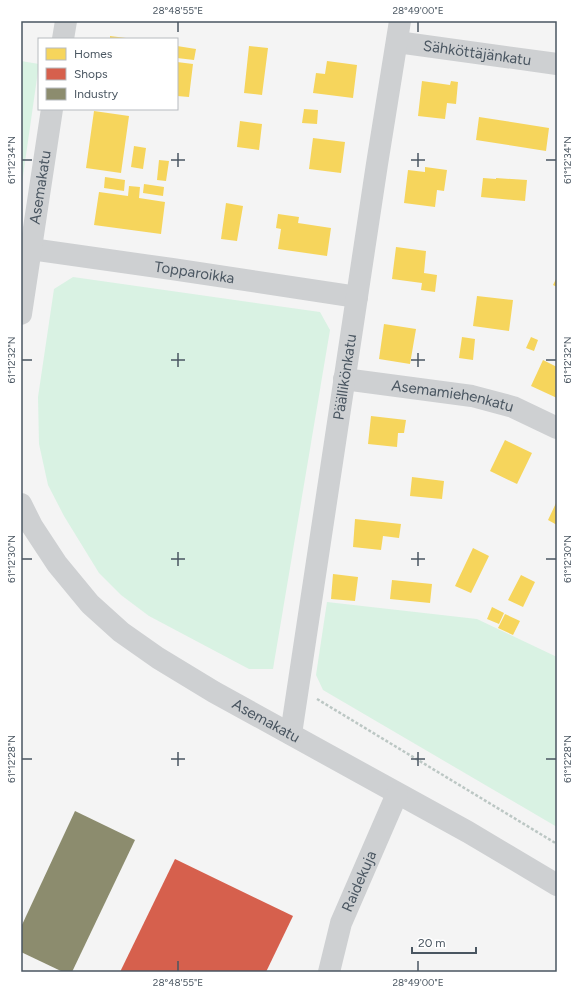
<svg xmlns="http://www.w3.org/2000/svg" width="578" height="993" viewBox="0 0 578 993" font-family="Figtree,sans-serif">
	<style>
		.green { fill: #d9f2e3 }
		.homes { fill: #f6d55c }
		.shops { fill: #d6604d }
		.industry { fill: #8c8c6e }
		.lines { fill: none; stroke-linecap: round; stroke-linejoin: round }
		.path { stroke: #bcc7c4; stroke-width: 2.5; stroke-dasharray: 3 2; stroke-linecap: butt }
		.minor { stroke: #ced0d2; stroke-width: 22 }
		.ticks { fill: none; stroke: #4a5661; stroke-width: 1.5 }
		.labels { text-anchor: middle; stroke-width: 4; stroke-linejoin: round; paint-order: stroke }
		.street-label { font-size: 15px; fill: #4a5661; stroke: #fff }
		.neatline { fill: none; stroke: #4a5661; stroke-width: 1.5 }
		.ticks-label { font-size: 10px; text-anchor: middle; fill: #4a5661 }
	</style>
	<rect width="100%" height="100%" fill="#f4f4f4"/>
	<path class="green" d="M 21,61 L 39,64 L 21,190 Z
		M 73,277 L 320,312 L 330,330 L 273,669 L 249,669 L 149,616 L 121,595 L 99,573 L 64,516 L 48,485 L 39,444 L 38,397 L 54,289 Z
		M 327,602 L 477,619 L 557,657 L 557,827 L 323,690 L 316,675 Z"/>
	<path class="homes" d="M 110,36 L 126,38 L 126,39 L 110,39 Z
		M 177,46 L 196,49 L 194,60 L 177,58 Z
		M 249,46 L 268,48 L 262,95 L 244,93 Z
		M 327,61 L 357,65 L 353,98 L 313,93 L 316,73 L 325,74 Z
		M 177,62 L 193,64 L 189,97 L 177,96 Z
		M 422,81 L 450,85 L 451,81 L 458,82 L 456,104 L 447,103 L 445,119 L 418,116 Z
		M 304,109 L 318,110 L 317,124 L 302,123 Z
		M 94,111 L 129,116 L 121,173 L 86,168 Z
		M 479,117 L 549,128 L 546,151 L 476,140 Z
		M 240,121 L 262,124 L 259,150 L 237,147 Z
		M 313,138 L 345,142 L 341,173 L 309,169 Z
		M 134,146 L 146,148 L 143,169 L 131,167 Z
		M 159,160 L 169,161 L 166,181 L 157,180 Z
		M 425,167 L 447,170 L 444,191 L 437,190 L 435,207 L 404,203 L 408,170 L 425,172 Z
		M 105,177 L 125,180 L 124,191 L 104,188 Z
		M 483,178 L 496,179 L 496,178 L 527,180 L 525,201 L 481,197 Z
		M 144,184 L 164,187 L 163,196 L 143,193 Z
		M 129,186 L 140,187 L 139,198 L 165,202 L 161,234 L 94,225 L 99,192 L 128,196 Z
		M 226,203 L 243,206 L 237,241 L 221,239 Z
		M 278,214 L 299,217 L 298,223 L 331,228 L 327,256 L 278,249 L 281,229 L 276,228 Z
		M 396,247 L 426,251 L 424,273 L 437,275 L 435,292 L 421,290 L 422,283 L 392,279 Z
		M 557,277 L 557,287 L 553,285 Z
		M 477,296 L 513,300 L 509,331 L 473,326 Z
		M 384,324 L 416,329 L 410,364 L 379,359 Z
		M 462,337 L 475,339 L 473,360 L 459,358 Z
		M 531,337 L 538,340 L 534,351 L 526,348 Z
		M 543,360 L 557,367 L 557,398 L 531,386 Z
		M 371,416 L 406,420 L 404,433 L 398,433 L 397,447 L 368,444 Z
		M 505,440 L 532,453 L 517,484 L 490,471 Z
		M 412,477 L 444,481 L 442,499 L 410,496 Z
		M 557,501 L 557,525 L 548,520 Z
		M 355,519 L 401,524 L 399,538 L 383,536 L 381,550 L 353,547 Z
		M 473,548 L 489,556 L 471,593 L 455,586 Z
		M 333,574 L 358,577 L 355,601 L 331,599 Z
		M 521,575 L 535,582 L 523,607 L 508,600 Z
		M 392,580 L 432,584 L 430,603 L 390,599 Z
		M 492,607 L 504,613 L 499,624 L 487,619 Z
		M 505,614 L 520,621 L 513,635 L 498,628 Z"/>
	<path class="shops" d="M 175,859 L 293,916 L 266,972 L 120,972 Z"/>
	<path class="industry" d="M 75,811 L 135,840 L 72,972 L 63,972 L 21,952 L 21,927 Z"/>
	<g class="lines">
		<path class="path" d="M 317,699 L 557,844"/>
		<g class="minor">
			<path d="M 63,39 L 66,21"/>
			<path id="s1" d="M 397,42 L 557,64"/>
			<path id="s2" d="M 31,249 L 172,269 L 357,297"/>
			<path id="s3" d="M 21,314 L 52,109"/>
			<path id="s4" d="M 344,379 L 472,396 L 513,407 L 557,428"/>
			<path id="s5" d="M 21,504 L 32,526 L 57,564 L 90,604 L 121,632 L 158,658 L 214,692 L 468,832 L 557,885"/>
			<path id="s6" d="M 291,734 L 377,164 L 400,21"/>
			<path id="s7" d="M 329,972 L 341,923 L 397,794"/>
		</g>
	</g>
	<path class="ticks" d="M 178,22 L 178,32M 418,22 L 418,32M 178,153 L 178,167M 418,153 L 418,167M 22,160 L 32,160M 171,160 L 185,160M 411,160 L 425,160M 546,160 L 556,160M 178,353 L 178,367M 418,353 L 418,367M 22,360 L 32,360M 171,360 L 185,360M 411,360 L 425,360M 546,360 L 556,360M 178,552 L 178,566M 418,552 L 418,566M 22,559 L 32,559M 171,559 L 185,559M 411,559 L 425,559M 546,559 L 556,559M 178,752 L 178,766M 418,752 L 418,766M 22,759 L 32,759M 171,759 L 185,759M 411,759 L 425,759M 546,759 L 556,759M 178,961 L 178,971M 418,961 L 418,971"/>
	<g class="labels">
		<g class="street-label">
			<text dy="5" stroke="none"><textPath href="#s1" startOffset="81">Sähköttäjänkatu</textPath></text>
			<text dy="5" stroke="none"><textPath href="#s3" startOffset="128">Asemakatu</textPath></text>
			<text dy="5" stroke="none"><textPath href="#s2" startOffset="165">Topparoikka</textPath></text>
			<text dy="5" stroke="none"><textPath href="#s6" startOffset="361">Päällikönkatu</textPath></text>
			<text dy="5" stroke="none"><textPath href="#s4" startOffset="110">Asemamiehenkatu</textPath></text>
			<text dy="5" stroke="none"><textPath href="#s5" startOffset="334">Asemakatu</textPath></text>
			<text dy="5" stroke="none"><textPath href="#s7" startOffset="96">Raidekuja</textPath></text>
		</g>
	</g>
	<rect width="578" height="993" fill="none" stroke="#ffffff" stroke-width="44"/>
	<rect x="38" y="38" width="140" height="72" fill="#ffffff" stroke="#b7bbc0"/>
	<rect x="46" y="48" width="20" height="12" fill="#f6d55c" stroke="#b7bbc0"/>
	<text x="74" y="58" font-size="12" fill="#4a5661">Homes</text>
	<rect x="46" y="68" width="20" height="12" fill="#d6604d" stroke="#b7bbc0"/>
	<text x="74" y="78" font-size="12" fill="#4a5661">Shops</text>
	<rect x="46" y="88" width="20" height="12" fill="#8c8c6e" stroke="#b7bbc0"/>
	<text x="74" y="98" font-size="12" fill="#4a5661">Industry</text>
	<path d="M412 947v6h64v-6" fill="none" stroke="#4a5661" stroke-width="2"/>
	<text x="418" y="947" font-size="12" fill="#4a5661" stroke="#ffffff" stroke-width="3" paint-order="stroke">20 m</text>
	<rect x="22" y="22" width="534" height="949" class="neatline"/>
	<g class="ticks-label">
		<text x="178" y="14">28°48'55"E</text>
		<text x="418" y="14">28°49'00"E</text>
		<text transform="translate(11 160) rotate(-90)" y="4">61°12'34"N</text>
		<text transform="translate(567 160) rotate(-90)" y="4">61°12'34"N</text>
		<text transform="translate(11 360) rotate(-90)" y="4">61°12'32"N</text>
		<text transform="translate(567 360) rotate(-90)" y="4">61°12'32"N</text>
		<text transform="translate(11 559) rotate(-90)" y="4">61°12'30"N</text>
		<text transform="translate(567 559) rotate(-90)" y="4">61°12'30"N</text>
		<text transform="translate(11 759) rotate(-90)" y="4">61°12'28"N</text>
		<text transform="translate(567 759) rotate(-90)" y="4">61°12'28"N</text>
		<text x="178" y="986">28°48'55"E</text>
		<text x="418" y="986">28°49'00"E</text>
	</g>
</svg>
